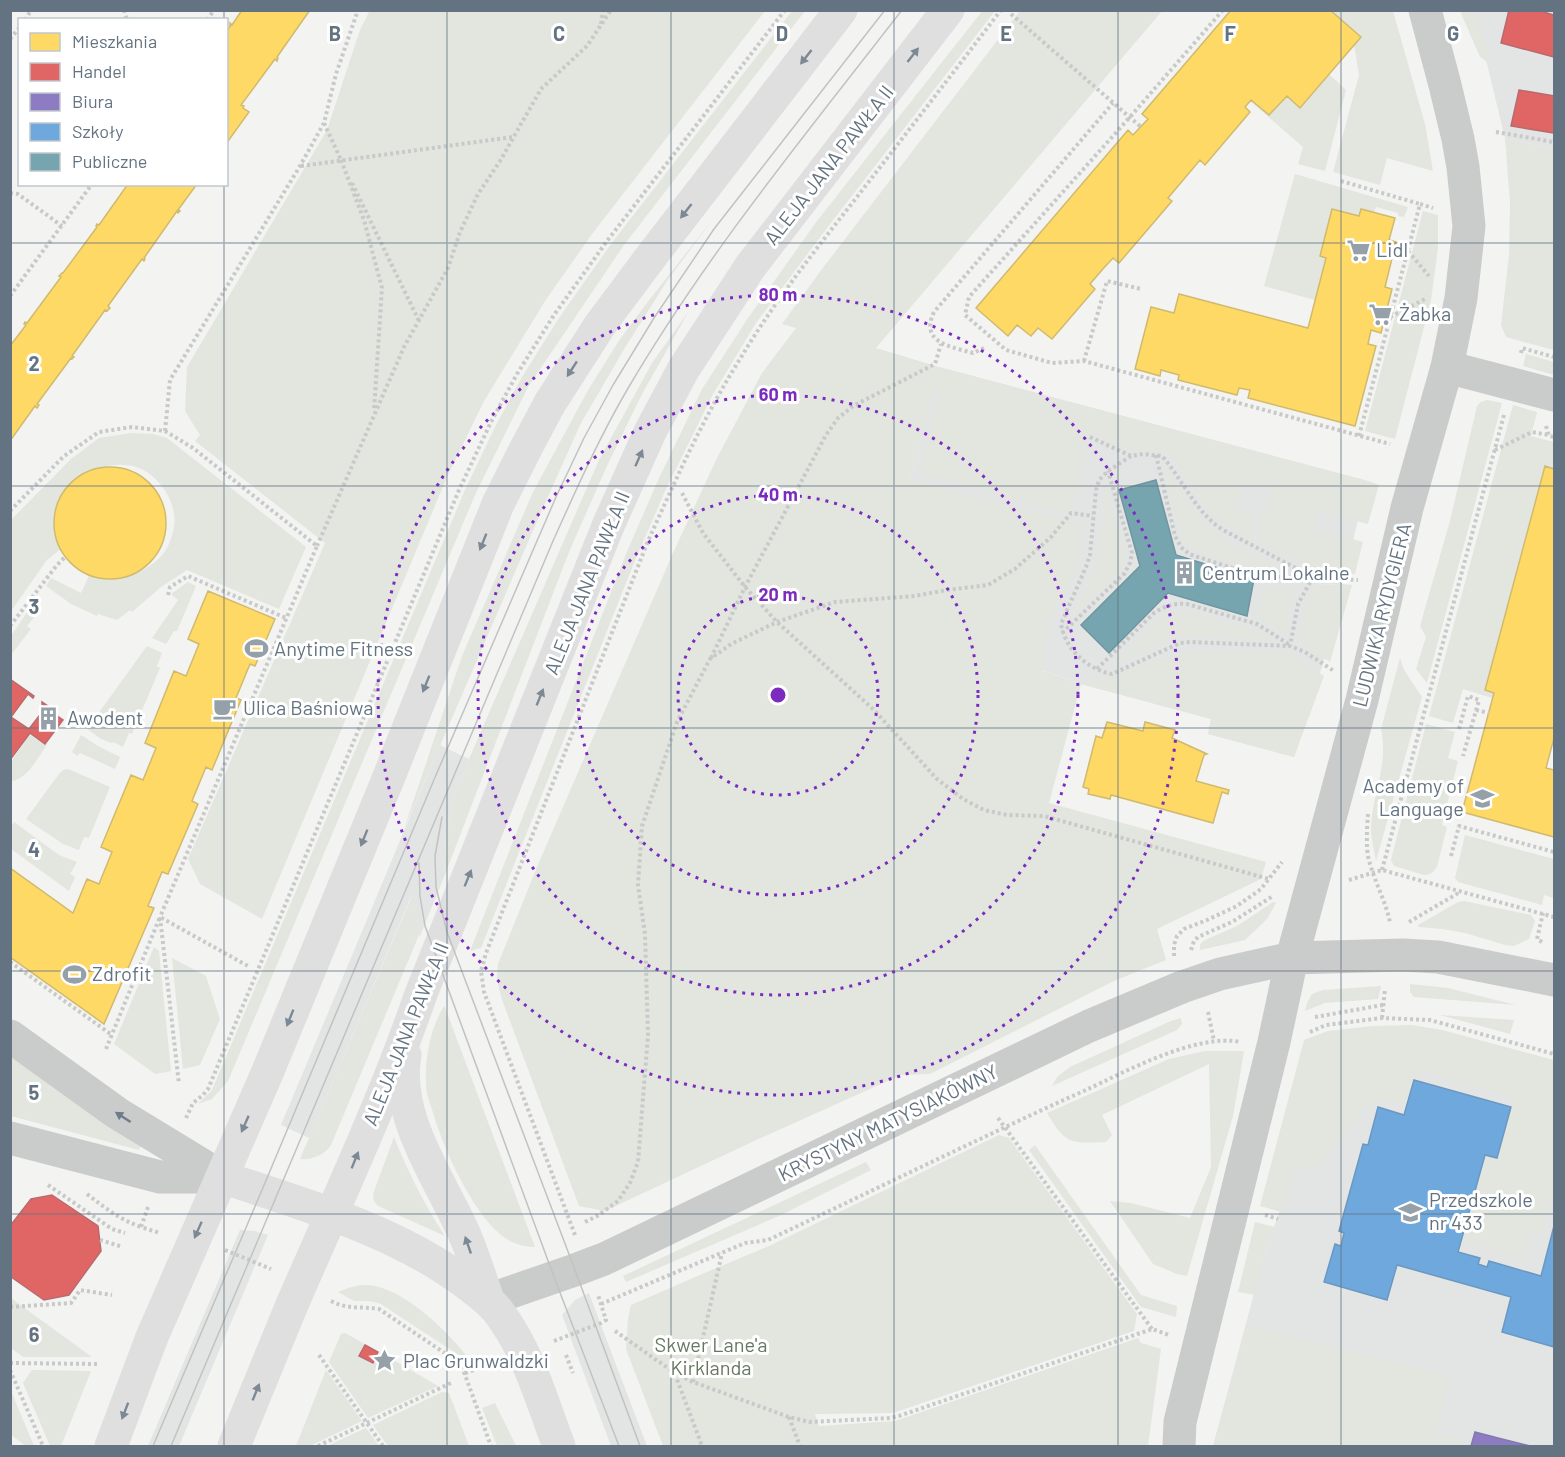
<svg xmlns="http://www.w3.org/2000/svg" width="1565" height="1457" viewBox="0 0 1565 1457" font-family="Barlow,sans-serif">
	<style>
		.built { fill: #e3e5e4 }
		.green { fill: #e2e6df }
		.homes { fill: #ffd966; stroke: #d0ba6e; stroke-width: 1.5 }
		.shops { fill: #e06666; stroke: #ba6a6e; stroke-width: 1.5 }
		.offices { fill: #8e7cc3; stroke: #8179af; stroke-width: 1.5 }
		.schools { fill: #6fa8dc; stroke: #6b98c1; stroke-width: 1.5 }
		.public { fill: #76a5af; stroke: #7096a1; stroke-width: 1.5 }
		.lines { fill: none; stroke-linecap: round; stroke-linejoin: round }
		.path { stroke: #c8c9c9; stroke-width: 4; stroke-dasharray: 3 3; stroke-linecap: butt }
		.minor { stroke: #cacccc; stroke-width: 33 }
		.major { stroke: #dfdfe0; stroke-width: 33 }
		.tram { stroke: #c1c2c2; stroke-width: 1.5 }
		.oneway { fill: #7c8994 }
		.oneway2 { fill: #6d7c88 }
		.grid { fill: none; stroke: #637381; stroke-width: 1.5; stroke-opacity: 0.55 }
		.ring { fill: none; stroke: #7b2cbf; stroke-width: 3; stroke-dasharray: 3 6 }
		.labels { text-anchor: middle; stroke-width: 6; stroke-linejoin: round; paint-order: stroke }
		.street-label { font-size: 20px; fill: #637381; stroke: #fff }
		.poi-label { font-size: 20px; fill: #637381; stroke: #fff; text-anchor: start }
		.park-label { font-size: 20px; fill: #667862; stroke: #fff }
		.grid-label { font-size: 20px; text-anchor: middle; font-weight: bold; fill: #637381; stroke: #fff; stroke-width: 6; stroke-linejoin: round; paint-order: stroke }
		.centre { fill: #7b2cbf; stroke: #fff; stroke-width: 3 }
		.ring-label { font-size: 18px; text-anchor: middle; font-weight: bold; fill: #7b2cbf; stroke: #fff; stroke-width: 6; stroke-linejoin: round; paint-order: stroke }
	</style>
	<rect width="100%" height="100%" fill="#f3f3f1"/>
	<path class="built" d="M 1474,11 L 1554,11 L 1554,149 L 1505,138 Z
		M 939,367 L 1368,481 L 1342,584 L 1316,585 L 1300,643 L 1325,657 L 1294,757 L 1208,734 L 1211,719 L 1081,684 L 1016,661 L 910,479 Z
		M 440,745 L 469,759 L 455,796 L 446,836 L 444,877 L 420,936 L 419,935 L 411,897 L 309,1138 L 281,1125 Z
		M 1371,1050 L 1554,1070 L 1554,1446 L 1213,1446 L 1266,1249 L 1321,1099 Z
		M 240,1230 L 255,1231 L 268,1235 L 179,1446 L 148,1446 Z
		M 589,1293 L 607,1341 L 647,1446 L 611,1446 L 562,1315 L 575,1300 Z"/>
	<path class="green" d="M 370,10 L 765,11 L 592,234 L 545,301 L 484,401 L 447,477 L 262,919 L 200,884 L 188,859 L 325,543 L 195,441 L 200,435 L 185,411 L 187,367 L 327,130 L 360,30 Z
		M 983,10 L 995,11 L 827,228 L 756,323 L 713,394 L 666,489 L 636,558 L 481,948 L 470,951 L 626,554 L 659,478 L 702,389 L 748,318 L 817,221 Z
		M 792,11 L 805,11 L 624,245 L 528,387 L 475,495 L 228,1081 L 212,1099 L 198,1104 L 212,1090 L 465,490 L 496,425 L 522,377 L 559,318 L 611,244 Z
		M 1020,11 L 1162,11 L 876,348 L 939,367 L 1368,481 L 1379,485 L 1368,524 L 1318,511 L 1314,529 L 1363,542 L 1355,574 L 1318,573 L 1262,544 L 1259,514 L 1267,515 L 1272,491 L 1241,484 L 1236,509 L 1250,514 L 1254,540 L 1218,521 L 1203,504 L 1180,468 L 1172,457 L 1166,453 L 1130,451 L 1092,432 L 1071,513 L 920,474 L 941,390 L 934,389 L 910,479 L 1083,525 L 1078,559 L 1066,590 L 1048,620 L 1043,671 L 1081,684 L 1187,652 L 1289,653 L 1324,676 L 1294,757 L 1208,734 L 1211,719 L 1081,684 L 1049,803 L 1266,862 L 1261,879 L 1157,929 L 1166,960 L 1114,981 L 930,1074 L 901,1075 L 752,1142 L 605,1211 L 579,1206 L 501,997 L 497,979 L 498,964 L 537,867 L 673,553 L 716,460 L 762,373 L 796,328 L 782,324 L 822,269 Z
		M 1330,11 L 1393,11 L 1425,124 L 1433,171 L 1387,158 L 1380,185 L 1333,172 L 1359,75 L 1354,45 L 1361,37 Z
		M 1460,11 L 1475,11 L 1491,60 L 1486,61 L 1480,57 Z
		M 1329,74 L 1346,90 L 1325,171 L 1298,164 L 1303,147 L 1250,101 L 1251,100 L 1269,115 L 1287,96 L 1300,107 Z
		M 1505,138 L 1554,149 L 1554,350 L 1506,337 L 1501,325 L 1509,255 L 1510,202 Z
		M 1295,174 L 1408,207 L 1404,217 L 1398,216 L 1398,213 L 1376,207 L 1374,212 L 1359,216 L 1332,210 L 1320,256 L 1326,258 L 1315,300 L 1264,286 Z
		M 1423,211 L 1438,215 L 1438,248 L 1431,300 L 1395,439 L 1365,431 Z
		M 713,219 L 667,281 L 626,346 L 581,423 L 541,512 L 404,829 L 462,656 L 533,492 L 587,392 L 618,342 L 646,304 Z
		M 689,311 L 641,396 L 606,468 L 569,552 L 444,877 L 446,836 L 455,796 L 469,759 L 599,460 L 652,363 Z
		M 1526,354 L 1554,362 L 1554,375 L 1523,366 Z
		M 1487,400 L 1502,403 L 1427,683 L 1416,669 L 1426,637 L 1420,626 L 1450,521 L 1477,406 L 1481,402 Z
		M 1513,405 L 1537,412 L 1531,436 L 1554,442 L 1554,469 L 1545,466 L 1485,690 L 1494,693 L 1492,698 L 1463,689 L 1453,723 L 1429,716 Z
		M 132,433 L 153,434 L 167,438 L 306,547 L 279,609 L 187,570 L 161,587 L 132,612 L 130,610 L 117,620 L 98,614 L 97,616 L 71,604 L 46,586 L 51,578 L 81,593 L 92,569 C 109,579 132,578 148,567 C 165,556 170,546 174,527 C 176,515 172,502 166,492 C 159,482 150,472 139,468 C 103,455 62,482 62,521 C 62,528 66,537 67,544 L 47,560 L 11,611 L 11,520 L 71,459 L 99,438 Z
		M 1162,463 C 1176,480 1187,505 1202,521 C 1221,543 1264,558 1291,572 L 1261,572 L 1203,553 L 1193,549 L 1183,541 Z
		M 1105,481 L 1125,549 C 1127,562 1123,566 1115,576 L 1069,622 L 1096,565 L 1101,539 Z
		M 188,582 L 196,586 L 177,631 L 174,631 L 166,644 L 152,638 L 178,600 L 171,594 Z
		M 1342,584 L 1352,585 L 1330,662 L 1300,643 L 1307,603 L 1316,585 Z
		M 1298,587 L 1289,611 L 1287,634 L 1256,617 L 1264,588 Z
		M 32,605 L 40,610 L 27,626 L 31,629 L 11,655 L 11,636 Z
		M 1183,611 L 1255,629 L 1271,640 L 1187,636 L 1172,639 L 1109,669 L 1164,615 Z
		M 147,646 L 162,653 L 157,666 L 160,668 L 132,734 L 129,733 L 123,747 L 113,742 L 112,743 L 101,739 L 87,729 Z
		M 1400,658 L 1404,670 L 1422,697 L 1376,861 C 1374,850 1371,839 1371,828 C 1372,794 1389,765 1381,729 Z
		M 1426,724 L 1455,732 L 1448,758 L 1458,761 L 1442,825 L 1447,827 L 1437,867 C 1433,872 1431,875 1424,875 L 1394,866 L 1391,860 Z
		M 31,733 L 47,745 C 38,757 27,780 11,781 L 11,762 Z
		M 81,735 L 98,746 L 120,757 L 115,769 L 80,753 L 77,756 L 72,752 Z
		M 68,769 L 110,787 L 89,838 L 84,837 L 79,850 L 63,844 L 26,819 L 59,774 L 63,770 Z
		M 14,822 L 59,855 L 77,862 L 70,874 L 75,877 L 69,891 L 11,849 L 11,827 Z
		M 1465,835 L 1554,859 L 1554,898 L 1544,895 L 1542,905 L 1458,882 L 1455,878 Z
		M 412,896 L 419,935 L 331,1145 C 325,1155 312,1160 300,1159 Z
		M 1464,901 L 1531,915 L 1535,921 L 1529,939 L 1514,946 L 1505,945 L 1465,933 L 1442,929 L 1419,927 L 1418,925 L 1458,902 Z
		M 1273,902 L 1276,903 L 1267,919 L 1245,940 L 1200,950 L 1200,944 L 1205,940 L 1237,926 Z
		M 154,947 L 159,951 L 171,1071 L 155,1074 L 114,1044 Z
		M 172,958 L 206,976 L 220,1019 L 200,1065 L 183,1069 Z
		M 1410,984 L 1448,988 L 1516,1005 L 1414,997 L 1410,992 Z
		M 1381,986 L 1378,999 L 1325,1003 L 1305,1011 L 1307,1003 L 1312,994 L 1323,990 Z
		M 444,1006 L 444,1005 L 535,1247 C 522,1247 511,1243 501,1235 C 472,1211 445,1152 434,1116 C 432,1109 429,1101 427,1094 C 423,1066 429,1030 444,1006 Z
		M 1440,1015 L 1514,1020 L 1510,1034 Z
		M 1181,1018 L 1182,1024 L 1177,1030 L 1052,1086 L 1058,1076 L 1070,1067 L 1171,1021 Z
		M 1412,1025 L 1442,1030 L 1554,1060 L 1554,1191 L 1542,1234 L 1533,1232 L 1527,1241 L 1523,1259 L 1461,1240 L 1485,1155 L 1497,1158 L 1515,1097 L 1417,1069 L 1407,1106 L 1375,1097 L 1313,1172 L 1297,1167 L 1281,1212 L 1260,1206 L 1304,1040 L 1328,1031 L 1372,1026 Z
		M 1205,1051 L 1244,1051 L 1233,1116 L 1187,1276 L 1177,1274 L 1153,1264 L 1110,1201 L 1131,1203 L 1190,1218 L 1211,1167 L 1209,1064 L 1102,1115 L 1112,1135 L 1106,1142 C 1070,1143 1066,1145 1047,1113 L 1169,1059 Z
		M 10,1055 L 141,1146 L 139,1150 L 11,1116 Z
		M 999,1135 L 1009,1138 L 1137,1314 L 1134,1331 L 893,1413 L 815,1414 L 819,1426 L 895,1421 L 1138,1338 L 1141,1343 L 1161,1349 L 1148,1446 L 663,1446 L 626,1349 L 628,1319 L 631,1305 L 700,1275 L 769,1246 Z
		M 394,1137 C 408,1172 424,1204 445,1236 L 378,1206 L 374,1201 L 373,1194 Z
		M 1035,1145 L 1141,1295 L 1177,1306 L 1176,1317 L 1141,1307 L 1029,1150 Z
		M 866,1162 L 871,1170 L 779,1216 L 626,1282 L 623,1276 Z
		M 1255,1222 L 1275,1227 L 1266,1249 L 1255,1295 L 1238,1292 Z
		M 361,1285 C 366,1285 371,1285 375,1286 C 409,1293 452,1335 472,1363 L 470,1364 L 460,1356 L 381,1304 L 370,1301 L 354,1301 L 338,1292 L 348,1288 Z
		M 11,1298 L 19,1304 L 92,1357 L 23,1357 L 11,1348 Z
		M 1247,1325 L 1450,1377 L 1435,1433 L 1461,1440 L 1459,1446 L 1213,1446 Z
		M 345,1333 L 365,1344 L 359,1356 L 373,1364 L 380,1352 L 438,1386 L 368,1418 L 329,1362 L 341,1334 Z
		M 32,1370 L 91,1371 L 61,1446 L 50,1446 L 23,1383 Z
		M 326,1370 L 362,1421 L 310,1446 L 296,1446 Z
		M 11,1391 L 34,1446 L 26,1446 L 11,1435 Z
		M 442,1392 L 449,1393 L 469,1446 L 388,1446 L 373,1425 Z
		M 495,1403 L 516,1446 L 497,1446 L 482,1408 Z
		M 366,1428 L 379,1446 L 327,1446 Z"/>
	<path class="homes" d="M 242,10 L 310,10 L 277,57 L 278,58 L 277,61 L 275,59 L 241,105 L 244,106 L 243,108 L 249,112 L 226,144 L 226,32 L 231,25 L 230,25 L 230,23 L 232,25 Z
		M 1231,10 L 1330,10 L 1361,37 L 1300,108 L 1287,96 L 1269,115 L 1251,100 L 1245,107 L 1250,112 L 1205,165 L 1200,160 L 1168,198 L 1172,201 L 1119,263 L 1113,258 L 1102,270 L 1090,284 L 1095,289 L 1052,339 L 1038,328 L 1031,336 L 1017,325 L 1008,336 L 976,308 L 1128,130 L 1133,135 L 1148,119 L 1142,114 Z
		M 128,184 L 197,184 L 178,210 L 180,211 L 178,213 L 177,211 L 144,258 L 145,259 L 144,261 L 142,259 L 108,306 L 110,308 L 107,311 L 105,310 L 72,356 L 74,357 L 72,359 L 71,358 L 37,404 L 39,405 L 37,408 L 35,406 L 10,441 L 10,346 L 26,325 L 24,324 L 25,322 L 27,323 L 61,277 L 59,276 L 62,273 L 63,273 L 97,227 L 96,226 L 97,224 L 99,225 Z
		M 1332,209 L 1359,216 L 1361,209 L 1395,218 L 1389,240 L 1396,242 L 1385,287 L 1392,289 L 1381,333 L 1371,330 L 1368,344 L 1376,346 L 1355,426 L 1248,398 L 1250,390 L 1239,388 L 1237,395 L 1178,380 L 1179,375 L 1161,370 L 1160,376 L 1135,369 L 1151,307 L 1174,313 L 1179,294 L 1308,328 L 1326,258 L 1320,256 Z
		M 1545,466 L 1554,469 L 1554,738 L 1546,768 L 1554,770 L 1554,837 L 1462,812 L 1494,693 L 1485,690 Z
		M54 523a56 56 0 1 1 112 0a56 56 0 1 1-112 0Z
		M 208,591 L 275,619 L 255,666 L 250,664 L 236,698 L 241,700 L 212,770 L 206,767 L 192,801 L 198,804 L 168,874 L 162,872 L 148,906 L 154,908 L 104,1024 L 10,957 L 10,868 L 73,913 L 87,879 L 99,884 L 112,852 L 101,847 L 131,775 L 143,780 L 156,748 L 145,743 L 174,671 L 186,676 L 199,644 L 188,639 Z
		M 1107,722 L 1143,731 L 1145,722 L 1175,730 L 1172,738 L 1207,754 L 1204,755 L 1196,781 L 1229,790 L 1228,794 L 1222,792 L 1213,823 L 1111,795 L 1110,799 L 1088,794 L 1089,789 L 1083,787 L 1096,736 L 1102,738 Z"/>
	<path class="shops" d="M 1509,10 L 1537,10 L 1554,15 L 1554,57 L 1501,43 Z
		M 1519,90 L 1554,96 L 1554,133 L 1511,126 Z
		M 10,679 L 34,696 L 33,698 L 28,694 L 11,717 L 29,729 L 46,707 L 42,704 L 42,702 L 48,706 L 47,709 L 63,720 L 45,744 L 30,733 L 10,760 Z
		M 52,1195 L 98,1226 L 101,1251 L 69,1295 L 44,1300 L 10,1276 L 10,1226 L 31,1199 Z
		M 365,1345 L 378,1352 L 373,1363 L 359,1356 Z"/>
	<path class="offices" d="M 1475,1432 L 1498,1438 L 1530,1446 L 1471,1446 Z"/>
	<path class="schools" d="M 1414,1080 L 1511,1107 L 1497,1158 L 1485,1155 L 1458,1252 L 1480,1258 L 1478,1264 L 1487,1267 L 1489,1261 L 1541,1276 L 1554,1226 L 1554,1347 L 1502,1332 L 1511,1297 L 1397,1265 L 1387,1300 L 1324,1282 L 1335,1244 L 1341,1246 L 1344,1233 L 1339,1231 L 1363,1144 L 1368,1145 L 1378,1107 L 1404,1115 Z"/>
	<path class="public" d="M 1156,480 L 1176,555 L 1254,579 L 1247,616 L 1168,593 L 1109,653 L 1081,625 L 1140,566 L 1119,490 Z"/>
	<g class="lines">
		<path class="path" d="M 124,10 L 127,20
			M 1223,10 L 1130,117 L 969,297 L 965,315 L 1006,350 L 1052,363 L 1084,361 L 1390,444
			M 1011,14 L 1141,127
			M 25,20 L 31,10
			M 207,20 L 214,10
			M 601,24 L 603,10
			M 10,39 L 20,27
			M 324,123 L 341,160
			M 1496,132 L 1554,142
			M 341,160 L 364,220 L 382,288 L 374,411
			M 301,166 L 513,137
			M 1341,181 L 1420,204
			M 352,183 L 419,321
			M 10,193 L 18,194 L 62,226
			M 1408,251 L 1429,276
			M 10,296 L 92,184
			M 1390,317 L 1427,298
			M 984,348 L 973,353 C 952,347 919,343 934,312 L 1113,103
			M 1521,353 L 1522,348 L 1554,357
			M 1084,361 L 1107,281 L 1141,289
			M 1546,426 L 1549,436 L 1554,437
			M 165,431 L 170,380 L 300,166 L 324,123 L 336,74 L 358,10
			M 1359,436 L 1420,204 L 1433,208
			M 1090,437 L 1131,456 L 1143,454 L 1162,456 C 1183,480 1196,513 1223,530 L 1313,577 L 1358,580
			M 1495,450 L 1532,432 L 1549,435
			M 1156,455 L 1175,536 L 1181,547 L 1189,554 L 1260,577 L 1313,577 L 1298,604 L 1290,646 L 1305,652 L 1334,671
			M 1131,456 L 1108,471 L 1099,480 L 1096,490 L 1090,555 L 1086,567 L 1061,624 C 1065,649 1088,670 1112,674 L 1180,643 L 1190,642 L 1290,646
			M 682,493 L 703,533 L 745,587 L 777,622 L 873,709 L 937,779 L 963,799 L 984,810 L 1007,815 L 1044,816 L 1269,879
			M 10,511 L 64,456 L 99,432 L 132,427 L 165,431 L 193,448 L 317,546 L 160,917 L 179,1084
			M 317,546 L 404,347 L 448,268 L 460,232 L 478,194 L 500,161 L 541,89 L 587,46 L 611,10
			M 168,595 L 170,587 L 188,576 L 286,618
			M 10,626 L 57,565 L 65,557
			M 1062,633 L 1124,574 L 1130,563 L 1132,553 L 1108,471
			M 711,658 L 745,587 L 826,435 L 838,418 L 853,406 L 935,364 L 941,344
			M 1097,669 L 1154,613 C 1165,606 1174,603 1187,604 L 1257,624 L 1290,645
			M 1476,710 L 1489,713
			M 1459,729 L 1468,696 L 1479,700 L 1463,756
			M 1368,814 C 1367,828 1366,842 1368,856 C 1373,879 1385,899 1390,922
			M 1451,856 L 1459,826 L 1554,852
			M 1382,870 L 1504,415
			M 1349,880 L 1382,870 L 1554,917
			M 1409,922 L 1460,892
			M 1542,942 L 1537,939 L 1543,913
			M 1191,950 L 1194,941 L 1198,937 L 1232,922 L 1273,896
			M 1174,956 L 1174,945 L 1177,936 L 1184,929 L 1207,920 L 1237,906 L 1261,889 L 1282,862
			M 10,962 L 112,1035
			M 1208,1012 L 1214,1041
			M 1315,1017 L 1383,1005
			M 1382,1018 L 1385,989
			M 1310,1032 L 1326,1025 L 1382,1018 L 1430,1020 L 1554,1054
			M 106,1049 L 160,917 L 248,966
			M 186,1118 L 193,1103 L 203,1095 L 208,1089 L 459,490 L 491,422 L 517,374 L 554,315 L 607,241 L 785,10
			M 998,1118 L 1152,1329
			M 48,1185 L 112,1229 L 125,1233
			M 87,1194 C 105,1208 119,1219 141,1227
			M 148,1207 L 141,1227 L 160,1233
			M 1265,1215 L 1278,1219
			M 585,1222 L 597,1216 L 618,1201 L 630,1183 L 638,1162 L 648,1035 L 645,934 L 638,885 L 642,826 L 677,722 L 710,659 L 731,644 L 777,622 L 835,602 L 915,596 L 947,590 L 988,585 L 1015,569 L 1051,537 L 1071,513 L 1093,516
			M 575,1235 L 484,992 L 481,971 L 486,953 L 648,541 C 676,479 704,416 740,359 C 774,302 816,249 857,197 C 905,135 953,73 1001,10
			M 100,1240 L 123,1247
			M 225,1250 L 271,1269
			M 331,1301 C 348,1310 361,1306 379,1309 L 461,1364 L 491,1446
			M 601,1304 L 745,1243 L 768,1240 C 838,1207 908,1173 978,1140 C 1014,1123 1050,1106 1086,1090 C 1127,1071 1196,1033 1241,1042
			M 10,1307 L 71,1303 L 80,1290 L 112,1295
			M 615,1331 L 675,1373 L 693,1382 L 789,1417 L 809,1422 L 890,1418 L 899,1416 L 1152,1329 L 1169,1335
			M 554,1341 L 601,1323 L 606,1320 L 598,1295
			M 319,1355 L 383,1446
			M 566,1355 L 573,1373
			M 10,1363 L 97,1364
			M 10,1370 L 43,1446
			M 465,1373 L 491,1364
			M 675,1374 L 702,1446
			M 693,1382 L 722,1253
			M 789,1417 L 800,1446
			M 318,1446 L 453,1382"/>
		<path class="minor" d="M 1447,367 L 1554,395
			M 10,1036 L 117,1113 L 222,1177
			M 10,1138 L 160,1177 L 222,1177
			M 488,1300 L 575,1270 L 604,1259 L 1089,1026 L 1182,987 L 1220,974 L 1292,958 L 1403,955 L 1438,957 L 1554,980
			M 1179,1446 L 1180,1422 L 1274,1042 L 1292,958 L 1362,700 L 1407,508 L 1447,367 L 1461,298 L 1469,226 L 1463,167 L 1458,139 L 1445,85 L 1425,10"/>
		<path class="major" d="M 405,1055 C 394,1116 439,1178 463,1231 C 473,1253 480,1277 488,1300
			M 222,1177 C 304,1205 392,1229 463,1281 C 476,1291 490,1300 500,1314 C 529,1353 542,1402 559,1446
			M 111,1446 L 152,1337 L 268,1071 L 386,784 L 498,504 L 525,450 L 550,403 L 600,325 L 653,254 L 841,10
			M 234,1446 C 253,1400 272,1353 291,1307 C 336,1203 384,1101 421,994 L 608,526 L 650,432 L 683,370 L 750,267 L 948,10"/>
		<path class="tram" d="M 442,817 L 435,856 L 436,887 L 447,932 L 575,1270 L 640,1446
			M 419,863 L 420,896 L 425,926 L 554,1277 L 619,1446
			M 153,1446 L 262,1190 L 436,775 L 556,497 L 584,438 L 613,385 L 654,318 L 714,229 L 885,10
			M 171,1446 L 553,541 C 576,490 599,438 627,390 C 706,255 806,134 902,10"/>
	</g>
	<defs><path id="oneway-solid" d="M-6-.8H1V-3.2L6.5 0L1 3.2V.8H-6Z" transform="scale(1.5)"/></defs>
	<g class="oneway">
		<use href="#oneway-solid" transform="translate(913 55) rotate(-52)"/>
		<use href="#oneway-solid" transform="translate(806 57) rotate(128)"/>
		<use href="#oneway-solid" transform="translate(686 211) rotate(128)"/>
		<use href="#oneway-solid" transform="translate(572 369) rotate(123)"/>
		<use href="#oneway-solid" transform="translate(639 458) rotate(-66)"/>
		<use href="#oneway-solid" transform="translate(483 542) rotate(112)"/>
		<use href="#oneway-solid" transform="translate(426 684) rotate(112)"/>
		<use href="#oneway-solid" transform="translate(540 697) rotate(-68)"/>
		<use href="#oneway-solid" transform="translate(364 838) rotate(112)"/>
		<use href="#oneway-solid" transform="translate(468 878) rotate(-68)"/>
		<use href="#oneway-solid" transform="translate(290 1018) rotate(112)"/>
		<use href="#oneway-solid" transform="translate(245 1124) rotate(114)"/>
		<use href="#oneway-solid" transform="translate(355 1160) rotate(-68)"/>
		<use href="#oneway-solid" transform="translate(198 1230) rotate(114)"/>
		<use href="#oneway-solid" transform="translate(468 1245) rotate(-109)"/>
		<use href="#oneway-solid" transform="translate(256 1392) rotate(-68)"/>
		<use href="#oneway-solid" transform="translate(125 1411) rotate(111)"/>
	</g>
	<use class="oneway2" href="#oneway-solid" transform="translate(123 1117) rotate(-147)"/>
	<path class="grid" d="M 224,10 L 224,20M 447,10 L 447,1446M 671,10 L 671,1446M 894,10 L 894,1446M 1118,10 L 1118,1446M 1341,10 L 1341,1446M 224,184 L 224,1446M 10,243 L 1554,243M 10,486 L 1554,486M 10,728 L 1554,728M 10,971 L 1554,971M 10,1214 L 1554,1214"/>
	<g class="ring">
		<circle cx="778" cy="695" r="100"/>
		<circle cx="778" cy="695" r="200"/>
		<circle cx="778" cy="695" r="300"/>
		<circle cx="778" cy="695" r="400"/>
	</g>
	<defs>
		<symbol id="supermarket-bare" viewBox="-9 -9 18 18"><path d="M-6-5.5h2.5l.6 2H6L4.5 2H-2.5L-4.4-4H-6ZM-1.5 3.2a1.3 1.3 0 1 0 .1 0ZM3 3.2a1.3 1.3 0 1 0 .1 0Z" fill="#95a0a8" stroke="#fff" stroke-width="2.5" paint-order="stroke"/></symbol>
		<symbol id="building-bare" viewBox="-9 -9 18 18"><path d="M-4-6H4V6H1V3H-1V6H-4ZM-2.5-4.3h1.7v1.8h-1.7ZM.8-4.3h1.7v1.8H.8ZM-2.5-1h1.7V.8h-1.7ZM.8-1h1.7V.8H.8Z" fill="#95a0a8" stroke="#fff" stroke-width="2.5" paint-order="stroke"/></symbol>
		<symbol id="stadium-bare" viewBox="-9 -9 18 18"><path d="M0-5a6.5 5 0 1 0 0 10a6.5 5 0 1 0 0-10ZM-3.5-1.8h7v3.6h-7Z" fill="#95a0a8" stroke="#fff" stroke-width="2.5" paint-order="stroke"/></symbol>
		<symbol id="cafe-bare" viewBox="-9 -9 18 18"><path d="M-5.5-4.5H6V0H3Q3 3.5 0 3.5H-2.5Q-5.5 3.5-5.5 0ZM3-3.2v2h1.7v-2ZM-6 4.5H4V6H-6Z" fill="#95a0a8" stroke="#fff" stroke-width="2.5" paint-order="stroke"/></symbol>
		<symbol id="school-bare" viewBox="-9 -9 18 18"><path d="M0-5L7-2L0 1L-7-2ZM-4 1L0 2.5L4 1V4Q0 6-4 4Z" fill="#95a0a8" stroke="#fff" stroke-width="2.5" paint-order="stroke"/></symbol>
		<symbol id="sight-bare" viewBox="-9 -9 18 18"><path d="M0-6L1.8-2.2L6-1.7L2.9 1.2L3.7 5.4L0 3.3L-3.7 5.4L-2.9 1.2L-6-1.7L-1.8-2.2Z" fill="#95a0a8" stroke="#fff" stroke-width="2.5" paint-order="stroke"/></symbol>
	</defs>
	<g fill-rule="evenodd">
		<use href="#supermarket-bare" x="1342" y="234" width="33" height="33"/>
		<use href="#supermarket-bare" x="1364" y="298" width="33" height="33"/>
		<use href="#building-bare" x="1168" y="556" width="33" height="33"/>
		<use href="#stadium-bare" x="240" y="632" width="33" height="33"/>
		<use href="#cafe-bare" x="208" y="692" width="33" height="33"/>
		<use href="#building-bare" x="32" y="702" width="33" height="33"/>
		<use href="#school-bare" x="1466" y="782" width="33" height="33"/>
		<use href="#stadium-bare" x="58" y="958" width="33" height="33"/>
		<use href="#school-bare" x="1394" y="1196" width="33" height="33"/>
		<use href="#sight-bare" x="368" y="1344" width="33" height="33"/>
	</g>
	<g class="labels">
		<g class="street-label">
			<text transform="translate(829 165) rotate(-52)" y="7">ALEJA JANA PAWŁA II</text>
			<text transform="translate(587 583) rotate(-68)" y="7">ALEJA JANA PAWŁA II</text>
			<text transform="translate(1382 615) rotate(-76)" y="7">LUDWIKA RYDYGIERA</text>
			<text transform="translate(406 1034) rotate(-68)" y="7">ALEJA JANA PAWŁA II</text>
			<text transform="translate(888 1123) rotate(-26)" y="7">KRYSTYNY MATYSIAKÓWNY</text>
		</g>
		<g class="poi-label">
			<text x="1376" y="257">Lidl</text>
			<text x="1399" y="321">Żabka</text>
			<text x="1202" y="580">Centrum Lokalne</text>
			<text x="274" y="656">Anytime Fitness</text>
			<text x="243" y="715">Ulica Baśniowa</text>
			<text x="67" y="725">Awodent</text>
			<text x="1464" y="793" text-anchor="end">Academy of<tspan x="1464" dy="23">Language</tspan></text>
			<text x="92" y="981">Zdrofit</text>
			<text x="1429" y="1207">Przedszkole<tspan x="1429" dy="23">nr 433</tspan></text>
			<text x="403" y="1368">Plac Grunwaldzki</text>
		</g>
		<g class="park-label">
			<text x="711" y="1352">Skwer Lane'a<tspan x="711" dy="23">Kirklanda</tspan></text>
		</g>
	</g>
	<g class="grid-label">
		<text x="335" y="41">B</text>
		<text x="559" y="41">C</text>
		<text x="782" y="41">D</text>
		<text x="1006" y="41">E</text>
		<text x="1230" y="41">F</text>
		<text x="1453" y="41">G</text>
		<text x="34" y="371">2</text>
		<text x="34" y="614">3</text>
		<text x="34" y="857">4</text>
		<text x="34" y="1100">5</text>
		<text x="34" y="1342">6</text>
	</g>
	<circle cx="778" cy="695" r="9" class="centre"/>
	<g class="ring-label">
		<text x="778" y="301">80 m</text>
		<text x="778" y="401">60 m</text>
		<text x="778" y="501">40 m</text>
		<text x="778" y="601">20 m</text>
	</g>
	<rect width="1565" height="1457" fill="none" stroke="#637381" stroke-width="24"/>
	<rect x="18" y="18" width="210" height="168" fill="#ffffff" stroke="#c1c7cd" stroke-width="1.5"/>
	<rect x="30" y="33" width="30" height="18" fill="#ffd966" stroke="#c1c7cd" stroke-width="1.5"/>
	<text x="72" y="48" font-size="18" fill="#637381">Mieszkania</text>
	<rect x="30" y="63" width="30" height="18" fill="#e06666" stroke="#c1c7cd" stroke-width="1.5"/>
	<text x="72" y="78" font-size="18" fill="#637381">Handel</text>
	<rect x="30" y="93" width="30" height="18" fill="#8e7cc3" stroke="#c1c7cd" stroke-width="1.5"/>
	<text x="72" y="108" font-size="18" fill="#637381">Biura</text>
	<rect x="30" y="123" width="30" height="18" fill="#6fa8dc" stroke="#c1c7cd" stroke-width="1.5"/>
	<text x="72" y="138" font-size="18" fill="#637381">Szkoły</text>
	<rect x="30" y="153" width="30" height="18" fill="#76a5af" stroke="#c1c7cd" stroke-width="1.5"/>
	<text x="72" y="168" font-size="18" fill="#637381">Publiczne</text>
</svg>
